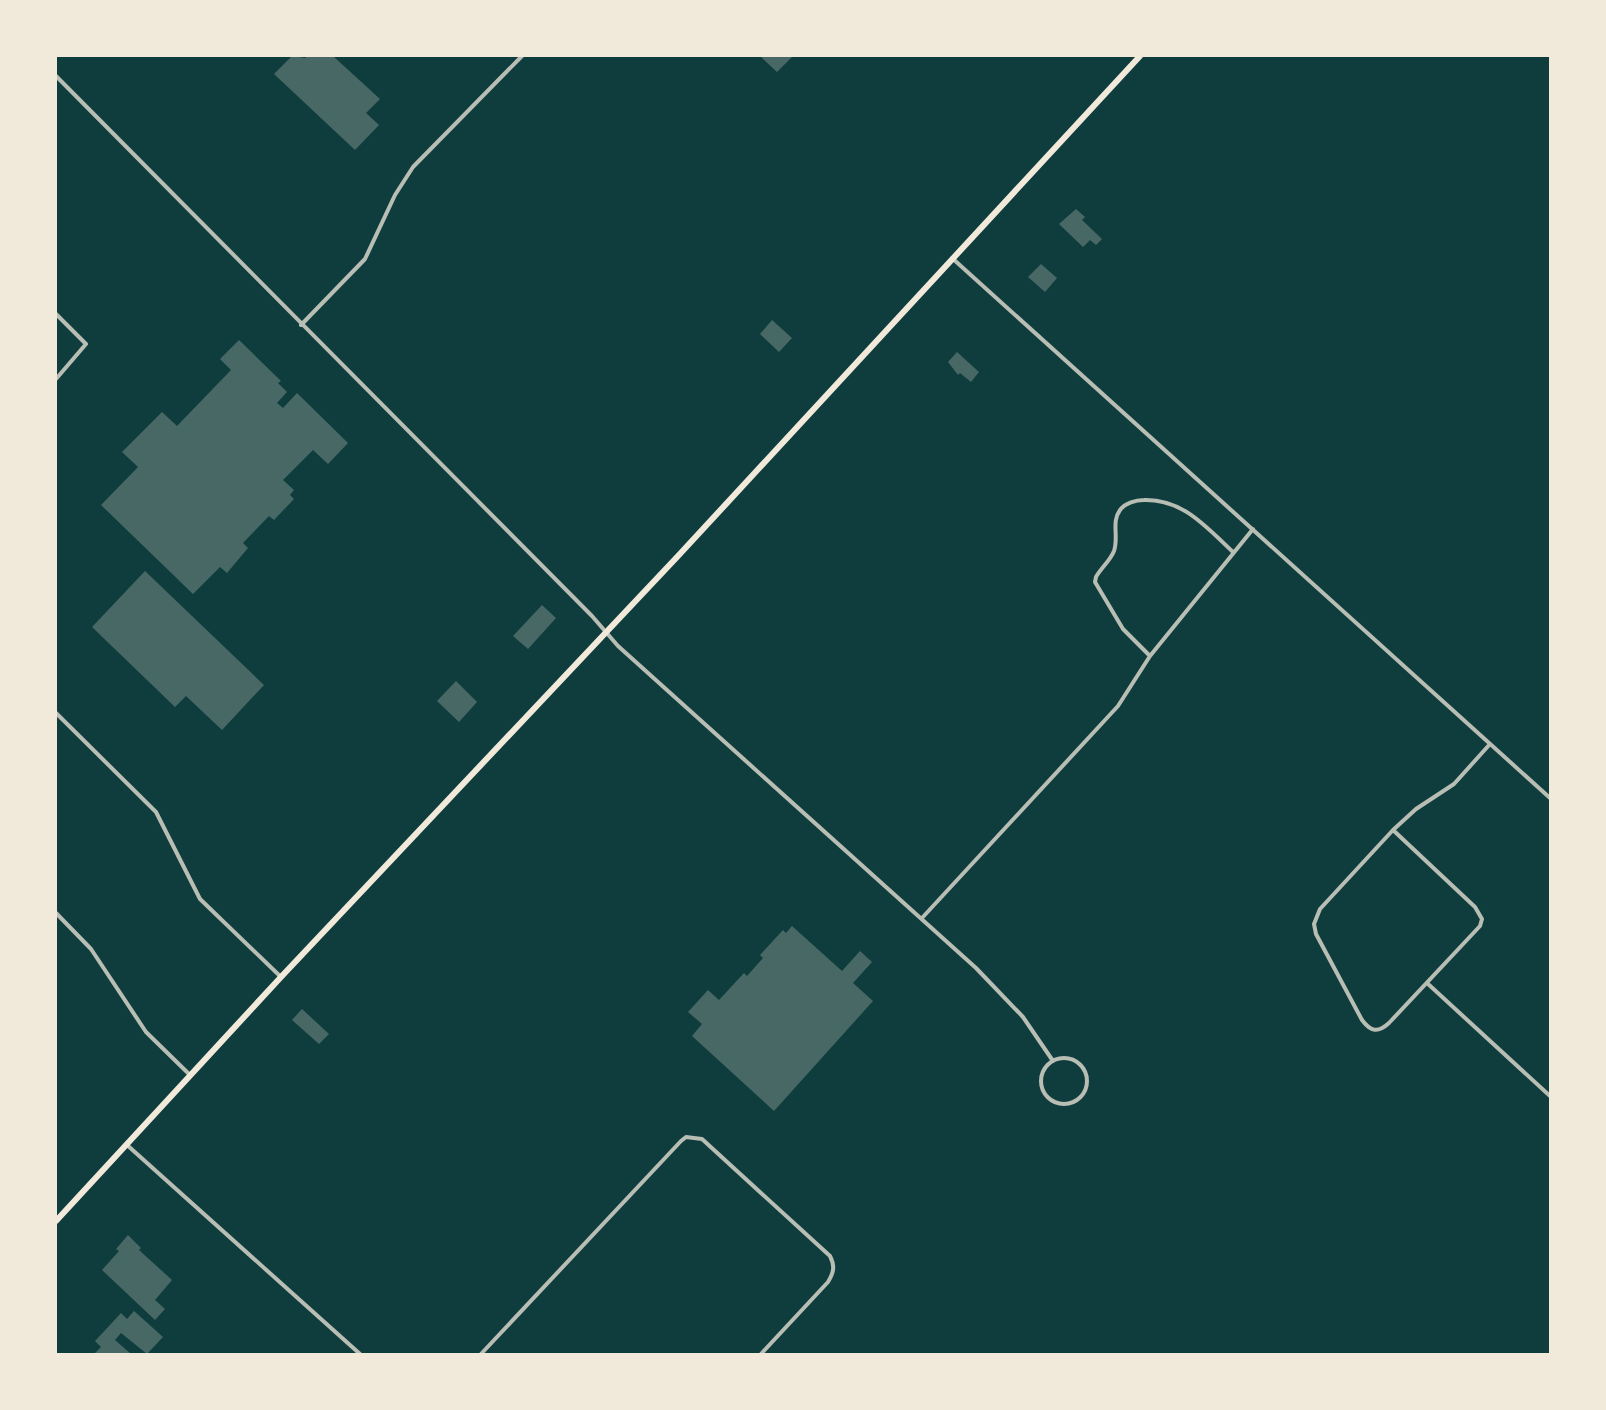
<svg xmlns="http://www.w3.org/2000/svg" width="1606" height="1410" viewBox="0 0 1606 1410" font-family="Helvetica,sans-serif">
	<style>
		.building { fill: #486865 }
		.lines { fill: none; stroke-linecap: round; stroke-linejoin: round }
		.minor { stroke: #b8beb3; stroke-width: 4 }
		.trunk { stroke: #f1e9da; stroke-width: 6 }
	</style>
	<rect width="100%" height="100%" fill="#0f3d3e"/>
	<path class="building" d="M 292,56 L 305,58 L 308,56 L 333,56 L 380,99 L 366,113 L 379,125 L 355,150 L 274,74 Z
		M 760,56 L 793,56 L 777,72 Z
		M 1076,209 L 1085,217 L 1082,220 L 1102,239 L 1096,245 L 1090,240 L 1083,247 L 1059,224 Z
		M 1041,264 L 1057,278 L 1045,292 L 1028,277 Z
		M 772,320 L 792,338 L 779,352 L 760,334 Z
		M 239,340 L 281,381 L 278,383 L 287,392 L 277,403 L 283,408 L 297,393 L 348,443 L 328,464 L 313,450 L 283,480 L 294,490 L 290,495 L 294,499 L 274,520 L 269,516 L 243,543 L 248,548 L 227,573 L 220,567 L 193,594 L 101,505 L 138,467 L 122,452 L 162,412 L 177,426 L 231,370 L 220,359 Z
		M 957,352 L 979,372 L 971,382 L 960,373 L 958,375 L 948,362 Z
		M 145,571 L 264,685 L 222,730 L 186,696 L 175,707 L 92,627 Z
		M 542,605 L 556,618 L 528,649 L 513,636 Z
		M 456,681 L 477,702 L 459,722 L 437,701 Z
		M 792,926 L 842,971 L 860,951 L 872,962 L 853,983 L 873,1001 L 774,1111 L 692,1036 L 702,1024 L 688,1012 L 708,990 L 719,1000 L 744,973 L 747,976 L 763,958 L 760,955 L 783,930 L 786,933 Z
		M 302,1009 L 329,1034 L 319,1044 L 292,1020 Z
		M 128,1235 L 141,1248 L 139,1250 L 172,1280 L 155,1300 L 165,1309 L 155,1320 L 102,1270 L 119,1251 L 116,1249 Z
		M 134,1311 L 163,1337 L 147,1354 L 121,1333 L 115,1340 L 131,1354 L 94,1354 L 101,1347 L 95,1341 L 110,1325 L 121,1313 L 127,1319 Z"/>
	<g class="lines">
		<path class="minor" d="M 56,76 L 592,616 L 618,646 L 976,968 L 1023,1017 L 1053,1061
			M 952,258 L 1550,798
			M 56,314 L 86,344 L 56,379
			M 301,325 L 365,259 L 395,195 L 413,167 L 522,56
			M 1150,656 L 1123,629 L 1095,582 L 1096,577 C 1101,568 1110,561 1114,551 C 1119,537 1111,522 1120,510 C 1125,503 1136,500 1144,500 C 1183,499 1206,527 1233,552
			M 56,713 L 156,812 L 200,899 L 281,977
			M 1393,830 L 1475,907 L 1482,919 L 1480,926 L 1389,1023 C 1378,1033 1371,1032 1362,1020 L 1316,934 L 1314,924 L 1320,909 L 1393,830 L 1416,809 L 1454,784 L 1490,744
			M 56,913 L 91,949 L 146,1032 L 190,1075
			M 922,918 L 1118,706 L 1150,656 L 1253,529
			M 1427,983 L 1550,1096
			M1041 1081a23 23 0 1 1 46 0a23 23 0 1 1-46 0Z
			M 127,1145 L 360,1354
			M 481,1354 L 681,1141 L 686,1137 L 702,1139 L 830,1256 C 835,1266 834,1272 828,1282 L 761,1354"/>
		<path class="trunk" d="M 56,1221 L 281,977 L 678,556 L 1140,56"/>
	</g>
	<rect width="1606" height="1410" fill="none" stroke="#f1e9da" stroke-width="114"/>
</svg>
